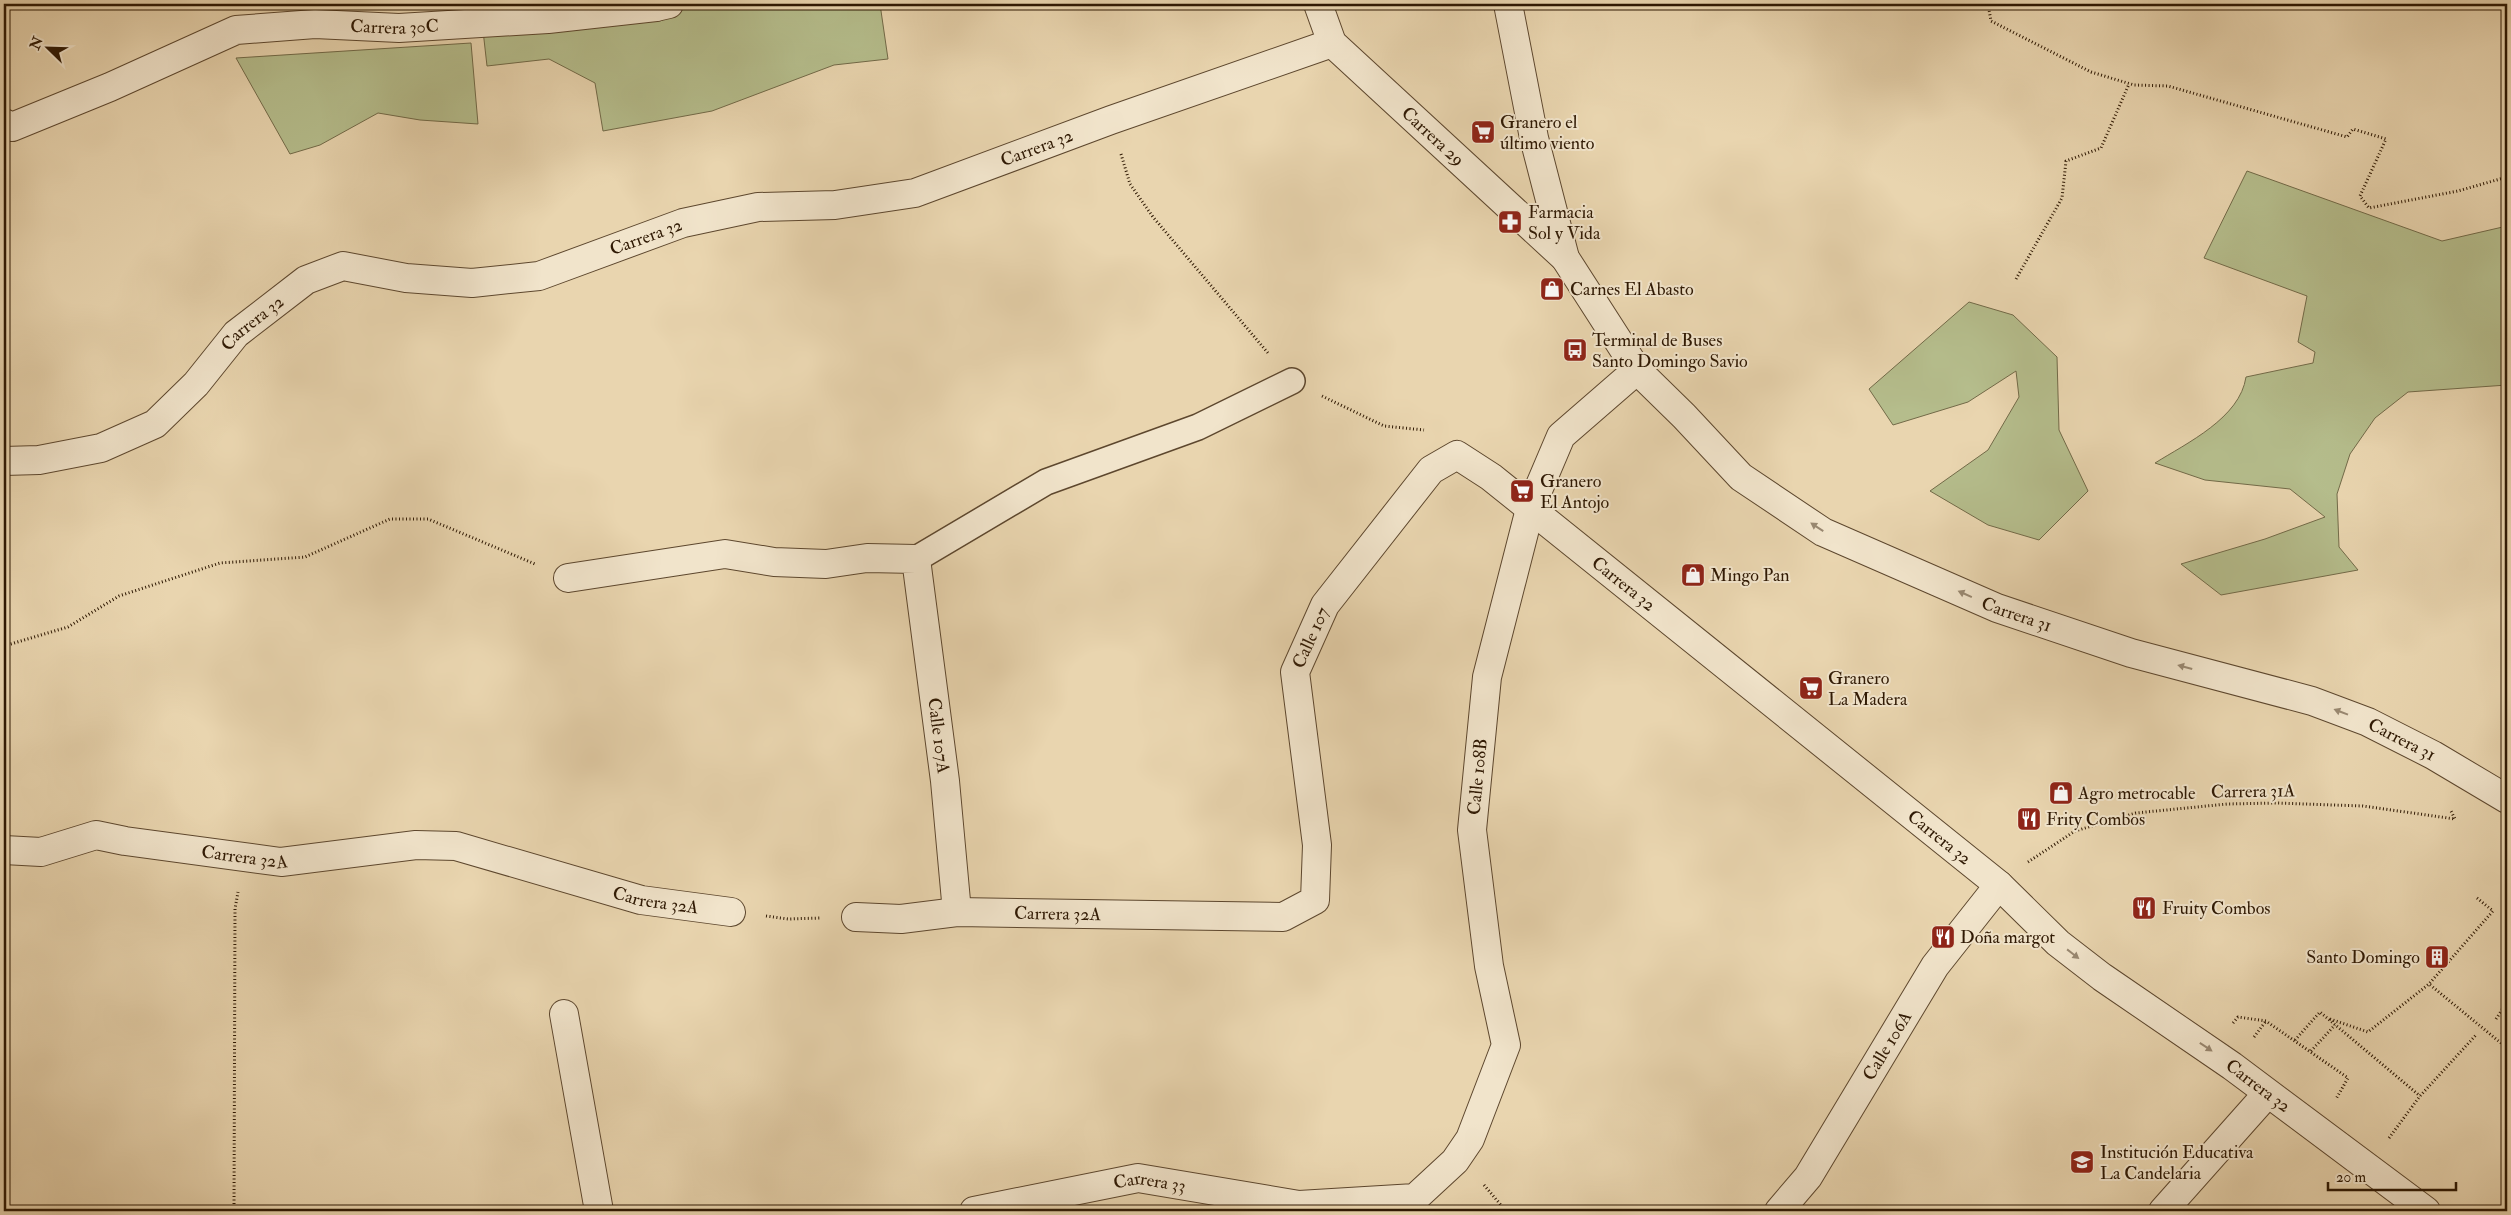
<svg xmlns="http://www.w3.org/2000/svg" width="2511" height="1215" viewBox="0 0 2511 1215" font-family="'IM FELL Double Pica',serif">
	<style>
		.green { fill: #b5bd8c; stroke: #726a48 }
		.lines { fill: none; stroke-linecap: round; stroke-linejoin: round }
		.pedestrian-casing { stroke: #5d472e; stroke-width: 28 }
		.minor-casing { stroke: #5d472e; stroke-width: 30 }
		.tertiary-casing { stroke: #5d472e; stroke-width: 30 }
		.path { stroke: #2e1803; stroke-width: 3; stroke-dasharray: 1 2.5; stroke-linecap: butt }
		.pedestrian { stroke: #f1e4cb; stroke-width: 25 }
		.minor { stroke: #f1e4cb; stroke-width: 28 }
		.tertiary { stroke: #f1e4cb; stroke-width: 28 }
		.oneway { fill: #998871 }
		.labels { text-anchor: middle; stroke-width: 4; stroke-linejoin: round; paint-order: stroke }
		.street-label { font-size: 18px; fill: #2e1803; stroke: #f1e4cb }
		.poi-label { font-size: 18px; fill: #2e1803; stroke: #f1e4cb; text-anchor: start }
	</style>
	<rect width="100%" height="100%" fill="#e9d5af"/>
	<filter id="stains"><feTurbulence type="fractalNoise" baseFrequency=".004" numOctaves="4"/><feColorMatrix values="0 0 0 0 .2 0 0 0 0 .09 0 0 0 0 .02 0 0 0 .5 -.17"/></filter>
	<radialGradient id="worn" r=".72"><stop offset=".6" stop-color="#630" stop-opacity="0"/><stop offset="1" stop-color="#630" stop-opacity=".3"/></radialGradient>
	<path class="green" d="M 480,4 L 880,4 L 888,59 L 834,65 L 712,111 L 603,131 L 595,83 L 549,59 L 487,66 Z
		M 471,43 L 478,124 L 420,120 L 378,113 L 320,145 L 290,154 L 236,58 Z
		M 2247,171 L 2442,241 L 2507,226 L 2507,385 L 2408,392 L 2375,418 L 2350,454 L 2337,494 L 2339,547 L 2358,570 L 2221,595 L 2181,564 L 2265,539 L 2325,517 L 2290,489 L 2205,480 L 2155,463 C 2187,443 2240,418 2246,377 L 2313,363 L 2315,352 L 2298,342 L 2307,296 L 2204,258 Z
		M 1969,302 L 2013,315 L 2057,357 L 2059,430 L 2088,491 L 2039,540 L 1988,525 L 1930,491 L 1988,450 L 2019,397 L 2016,371 L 1968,402 L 1893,425 L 1869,389 Z"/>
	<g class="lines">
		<defs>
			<path id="pedestrian" d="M 916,559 L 1046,482 L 1198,427 L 1292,381"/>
			<g id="minor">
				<path id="s1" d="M 4,123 L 12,127 L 110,87 L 236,30 L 315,24 L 399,28 L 548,19 L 656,7"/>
				<path id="s2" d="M 4,461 L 39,460 L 101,448 L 155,424 L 196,384 L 236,334 L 306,280 L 343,266 L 406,278 L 472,283 L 539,276 L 683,223 L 758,207 L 835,205 L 915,193 L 1111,120 L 1332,43"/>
				<path id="s3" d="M 568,578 L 725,554 L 774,562 L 826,564 L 867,558 L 916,559 L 945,781 L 957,912"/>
				<path id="s4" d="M 4,850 L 41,852 L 96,835 L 125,841 L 281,862 L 416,845 L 456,846 L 641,900 L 731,912"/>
				<path id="s5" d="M 856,917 L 901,919 L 957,912 L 1283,917 L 1315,900 L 1317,845 L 1295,672 L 1325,605 L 1431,470 L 1457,455 L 1491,477 L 1999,885 L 2058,943 L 2102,977 L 2232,1066 L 2426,1211"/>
				<path d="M 564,1014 L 599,1211"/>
				<path id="s6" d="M 974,1211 L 1138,1178 L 1299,1205 L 1415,1198 L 1455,1161 L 1470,1139 L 1506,1045 L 1489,966 L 1472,830 L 1487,677 L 1530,509 L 1561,436 L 1637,370"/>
				<path id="s7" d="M 1779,1211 L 1808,1177 L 1935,966 L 1999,885"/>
				<path d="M 2163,1211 L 2267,1094"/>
			</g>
			<g id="tertiary">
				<path d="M 649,4 L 656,7 L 669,4"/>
				<path id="s8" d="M 1318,4 L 1332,43 L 1565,258"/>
				<path id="s9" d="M 1508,4 L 1534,138 L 1565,258 L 1637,370 L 1684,416 L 1741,477 L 1823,532 L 1997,608 L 2131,653 L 2312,701 L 2368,722 L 2433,755 L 2507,799"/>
			</g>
		</defs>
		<use href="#pedestrian" class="pedestrian-casing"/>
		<use href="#minor" class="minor-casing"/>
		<use href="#tertiary" class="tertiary-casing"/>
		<path class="path" d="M 1988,4 L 1991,21 L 2091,72 L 2134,85 L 2168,86 L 2347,137 L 2353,129 L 2386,139 L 2360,196 L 2369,208 L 2458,191 L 2507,177
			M 1121,154 L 1130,184 L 1153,217 L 1268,353
			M 2016,279 L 2062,198 L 2066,161 L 2101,148 L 2129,84
			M 1322,396 L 1384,426 L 1424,430
			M 4,646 L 68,627 L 119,596 L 220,563 L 305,557 L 390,519 L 428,519 L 535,564
			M 2028,862 L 2075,831 L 2136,813 L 2227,804 L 2276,803 L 2363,806 L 2455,819 L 2450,809
			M 2477,898 L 2493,911 L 2429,984 L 2507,1048
			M 766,916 L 788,919 L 820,918
			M 2330,1019 L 2368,1032 L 2429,984
			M 2496,1019 L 2507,1002
			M 2233,1023 L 2238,1017 L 2266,1021 L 2348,1078 L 2336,1099
			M 2254,1037 L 2266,1021
			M 2295,1040 L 2320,1012 L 2420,1096
			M 2311,1051 L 2335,1025
			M 2389,1138 L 2420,1096 L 2476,1035
			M 1484,1185 L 1506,1211
			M 234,1211 L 235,909 L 238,892"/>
		<use href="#pedestrian" class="pedestrian"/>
		<use href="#minor" class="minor"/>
		<use href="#tertiary" class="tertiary"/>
	</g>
	<defs><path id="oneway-solid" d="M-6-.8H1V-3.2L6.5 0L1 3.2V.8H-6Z" transform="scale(1.25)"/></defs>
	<g class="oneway">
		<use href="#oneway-solid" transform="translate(1817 527) rotate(-147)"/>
		<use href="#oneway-solid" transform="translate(1965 594) rotate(-156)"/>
		<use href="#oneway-solid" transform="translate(2185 667) rotate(-165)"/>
		<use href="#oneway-solid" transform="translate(2341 712) rotate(-159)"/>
		<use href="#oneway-solid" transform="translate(2073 954) rotate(38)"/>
		<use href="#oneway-solid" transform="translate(2206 1047) rotate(34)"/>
	</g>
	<defs>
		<symbol id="supermarket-square" viewBox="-11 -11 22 22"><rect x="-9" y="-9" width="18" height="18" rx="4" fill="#8f2418" stroke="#f1e4cb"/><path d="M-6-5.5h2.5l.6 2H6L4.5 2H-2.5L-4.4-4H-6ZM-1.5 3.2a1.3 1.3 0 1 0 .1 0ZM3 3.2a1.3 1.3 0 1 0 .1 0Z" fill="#fff"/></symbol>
		<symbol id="pharmacy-square" viewBox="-11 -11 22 22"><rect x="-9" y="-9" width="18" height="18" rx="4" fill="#8f2418" stroke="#f1e4cb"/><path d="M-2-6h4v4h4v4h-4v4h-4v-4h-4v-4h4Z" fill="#fff"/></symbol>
		<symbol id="shop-square" viewBox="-11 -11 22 22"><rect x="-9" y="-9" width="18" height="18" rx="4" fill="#8f2418" stroke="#f1e4cb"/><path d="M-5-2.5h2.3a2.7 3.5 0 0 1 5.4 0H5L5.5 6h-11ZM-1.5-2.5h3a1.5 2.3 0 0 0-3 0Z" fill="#fff"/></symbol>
		<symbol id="bus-square" viewBox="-11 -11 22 22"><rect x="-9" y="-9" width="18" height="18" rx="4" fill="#8f2418" stroke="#f1e4cb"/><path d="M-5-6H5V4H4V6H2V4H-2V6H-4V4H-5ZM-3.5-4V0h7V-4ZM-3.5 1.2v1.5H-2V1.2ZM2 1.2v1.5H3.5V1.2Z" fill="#fff"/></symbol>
		<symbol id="restaurant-square" viewBox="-11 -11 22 22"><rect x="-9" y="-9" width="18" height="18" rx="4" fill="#8f2418" stroke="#f1e4cb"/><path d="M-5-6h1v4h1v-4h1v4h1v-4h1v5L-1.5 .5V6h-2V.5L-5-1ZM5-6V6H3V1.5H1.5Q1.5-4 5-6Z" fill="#fff"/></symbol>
		<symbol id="building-square" viewBox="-11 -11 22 22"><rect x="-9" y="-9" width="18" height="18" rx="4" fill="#8f2418" stroke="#f1e4cb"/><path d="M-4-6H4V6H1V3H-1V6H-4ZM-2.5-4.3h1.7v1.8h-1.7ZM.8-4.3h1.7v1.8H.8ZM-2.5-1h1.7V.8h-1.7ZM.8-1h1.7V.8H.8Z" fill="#fff"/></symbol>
		<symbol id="school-square" viewBox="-11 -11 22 22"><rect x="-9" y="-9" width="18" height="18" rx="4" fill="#8f2418" stroke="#f1e4cb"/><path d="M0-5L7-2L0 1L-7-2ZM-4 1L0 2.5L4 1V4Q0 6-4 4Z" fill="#fff"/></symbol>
	</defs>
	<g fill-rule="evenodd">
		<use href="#supermarket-square" x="1469" y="118" width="28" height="28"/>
		<use href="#pharmacy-square" x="1496" y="208" width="28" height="28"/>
		<use href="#shop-square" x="1538" y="275" width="28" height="28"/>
		<use href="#bus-square" x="1561" y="336" width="28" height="28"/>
		<use href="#supermarket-square" x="1508" y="477" width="28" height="28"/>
		<use href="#shop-square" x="1679" y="561" width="28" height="28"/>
		<use href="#supermarket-square" x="1797" y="674" width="28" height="28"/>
		<use href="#shop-square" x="2047" y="779" width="28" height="28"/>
		<use href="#restaurant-square" x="2015" y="805" width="28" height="28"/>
		<use href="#restaurant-square" x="2130" y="894" width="28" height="28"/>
		<use href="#restaurant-square" x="1929" y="923" width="28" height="28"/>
		<use href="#building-square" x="2423" y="943" width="28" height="28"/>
		<use href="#school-square" x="2068" y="1148" width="28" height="28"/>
	</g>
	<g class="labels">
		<g class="street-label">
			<text dy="6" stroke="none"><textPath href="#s1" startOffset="412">Carrera 30C</textPath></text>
			<text dy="6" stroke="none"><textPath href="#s8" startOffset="179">Carrera 29</textPath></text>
			<text dy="6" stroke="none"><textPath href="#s2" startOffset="1122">Carrera 32</textPath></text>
			<text dy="6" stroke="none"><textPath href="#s2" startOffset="718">Carrera 32</textPath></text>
			<text dy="6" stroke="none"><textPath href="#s2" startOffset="298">Carrera 32</textPath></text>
			<text dy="6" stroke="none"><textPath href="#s5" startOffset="1179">Carrera 32</textPath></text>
			<text dy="6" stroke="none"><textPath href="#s9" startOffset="852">Carrera 31</textPath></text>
			<text dy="6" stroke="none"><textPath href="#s5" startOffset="731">Calle 107</textPath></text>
			<text dy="6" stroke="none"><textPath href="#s3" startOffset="529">Calle 107A</textPath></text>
			<text dy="6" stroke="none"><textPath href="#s9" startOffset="1258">Carrera 31</textPath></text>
			<text dy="6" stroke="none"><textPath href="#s6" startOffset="900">Calle 108B</textPath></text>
			<text transform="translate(2253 791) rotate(-1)" y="6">Carrera 31A</text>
			<text dy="6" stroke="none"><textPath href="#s5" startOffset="1584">Carrera 32</textPath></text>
			<text dy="6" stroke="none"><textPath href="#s4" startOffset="245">Carrera 32A</textPath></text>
			<text dy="6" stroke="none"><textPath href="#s4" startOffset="665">Carrera 32A</textPath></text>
			<text dy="6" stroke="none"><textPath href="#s5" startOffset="202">Carrera 32A</textPath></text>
			<text dy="6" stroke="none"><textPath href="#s7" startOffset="198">Calle 106A</textPath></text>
			<text dy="6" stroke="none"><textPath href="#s5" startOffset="1989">Carrera 32</textPath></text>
			<text dy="6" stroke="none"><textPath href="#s6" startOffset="179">Carrera 33</textPath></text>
		</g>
		<g class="poi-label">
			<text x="1500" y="128">Granero el<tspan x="1500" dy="21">último viento</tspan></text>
			<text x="1528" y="218">Farmacia<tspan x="1528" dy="21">Sol y Vida</tspan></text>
			<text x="1570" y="295">Carnes El Abasto</text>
			<text x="1592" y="346">Terminal de Buses<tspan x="1592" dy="21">Santo Domingo Savio</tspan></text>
			<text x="1540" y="487">Granero<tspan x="1540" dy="21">El Antojo</tspan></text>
			<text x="1710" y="581">Mingo Pan</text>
			<text x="1828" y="684">Granero<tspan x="1828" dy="21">La Madera</tspan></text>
			<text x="2078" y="799">Agro metrocable</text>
			<text x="2046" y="825">Frity Combos</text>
			<text x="2162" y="914">Fruity Combos</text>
			<text x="1960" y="943">Doña margot</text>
			<text x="2420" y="963" text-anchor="end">Santo Domingo</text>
			<text x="2100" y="1158">Institución Educativa<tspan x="2100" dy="21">La Candelaria</tspan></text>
		</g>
	</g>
	<rect width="2511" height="1215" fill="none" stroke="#e9d5af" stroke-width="20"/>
	<rect x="5" y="5" width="2501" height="1205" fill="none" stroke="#2e1803" stroke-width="2.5"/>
	<rect x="10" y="10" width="2491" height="1195" fill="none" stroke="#2e1803"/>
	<g transform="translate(48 48) rotate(293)" stroke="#f1e4cb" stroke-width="4" paint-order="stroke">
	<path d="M0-4L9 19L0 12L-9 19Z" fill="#2e1803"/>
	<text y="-8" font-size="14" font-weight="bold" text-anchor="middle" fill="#2e1803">N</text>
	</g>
	<path d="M2328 1182v8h128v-8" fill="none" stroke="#2e1803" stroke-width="2.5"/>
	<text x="2336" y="1182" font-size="15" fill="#2e1803" stroke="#f1e4cb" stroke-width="4" paint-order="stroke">20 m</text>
	<rect width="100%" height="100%" filter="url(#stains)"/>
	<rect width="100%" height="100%" fill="url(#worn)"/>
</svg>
